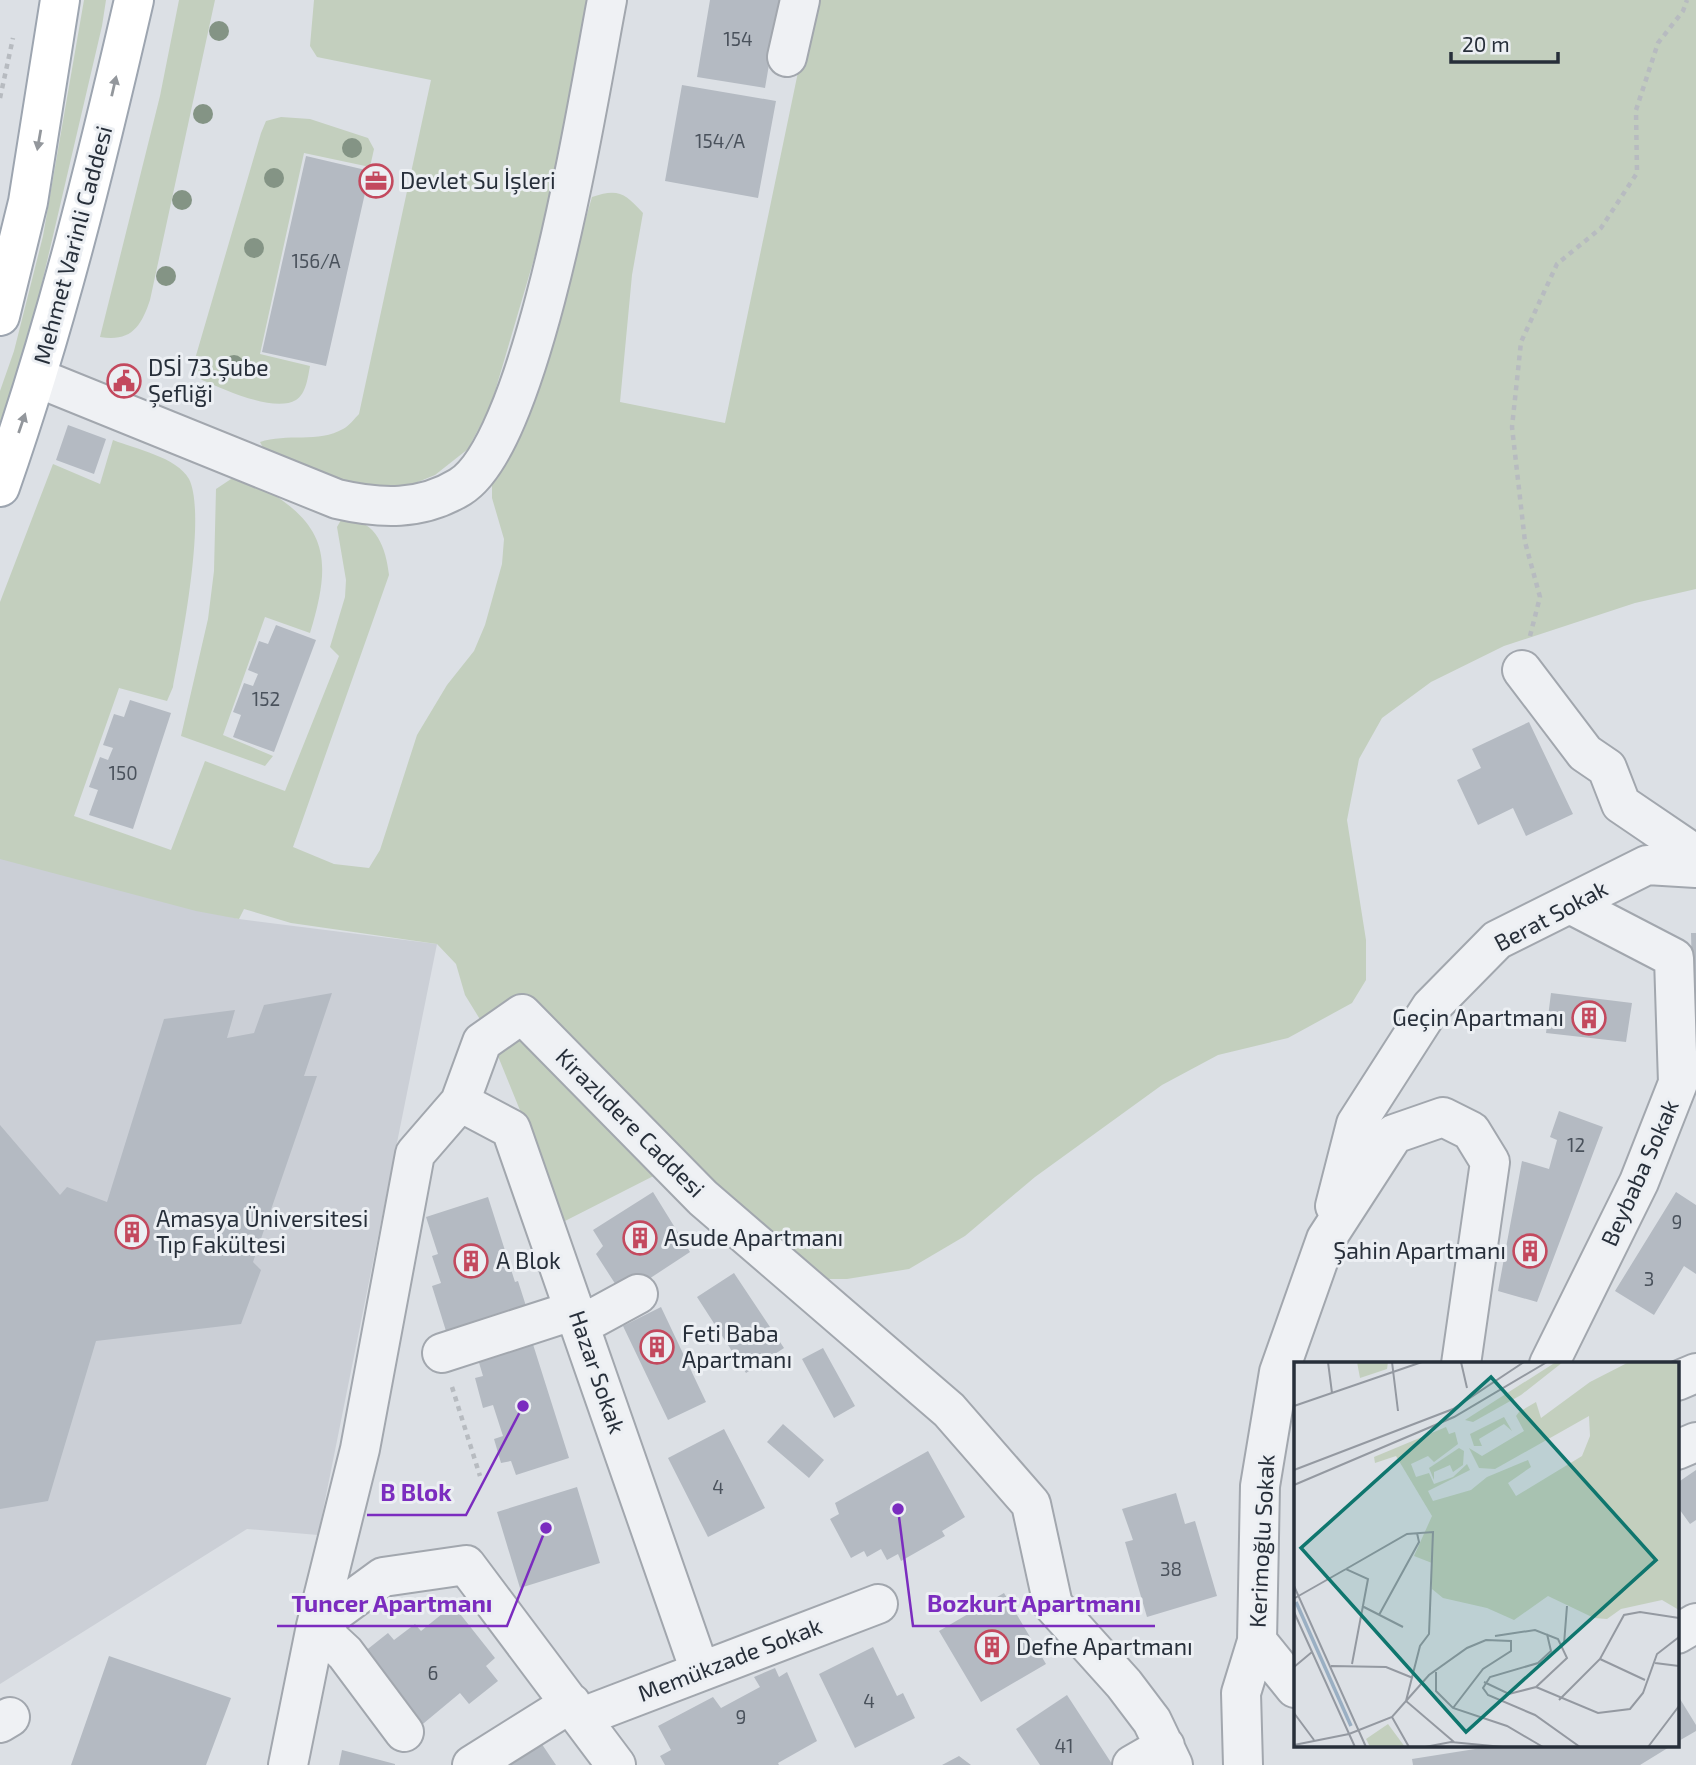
<svg xmlns="http://www.w3.org/2000/svg" width="1696" height="1765" viewBox="0 0 1696 1765" font-family="'Exo 2',sans-serif">
	<style>
		.built { fill: #cbcfd6 }
		.green { fill: #c3cfbe }
		.building { fill: #b4bac2 }
		.lines { fill: none; stroke-linecap: round; stroke-linejoin: round }
		.minor-casing { stroke: #a2a7ae; stroke-width: 42 }
		.major-casing { stroke: #9da5b0; stroke-width: 42 }
		.path { stroke: #b7bbc0; stroke-width: 4.5; stroke-dasharray: 5 5; stroke-linecap: butt }
		.minor { stroke: #eff1f4; stroke-width: 38 }
		.major { stroke: #fff; stroke-width: 38 }
		.tree { fill: #849485 }
		.oneway { fill: #93979c }
		.labels { text-anchor: middle; stroke-width: 6; stroke-linejoin: round; paint-order: stroke }
		.number-label { font-size: 19px; fill: #4a525c }
		.poi-label { font-size: 23px; fill: #272f3a; stroke: #eceff3; text-anchor: start }
		.street-label { font-size: 23px; fill: #272f3a; stroke: #eceff3 }
		.inset-river { fill: none; stroke: #9aafc3; stroke-width: 3.5 }
		.inset-road { fill: none; stroke: #9499a1; stroke-width: 2 }
		.view { fill: #0f766e; fill-opacity: 0.15; stroke: #0f766e; stroke-width: 3.5 }
		.inset-edge { fill: none; stroke: #272f3a; stroke-width: 3.5 }
		.leader { fill: none; stroke: #7b2cbf; stroke-width: 2.5 }
		.callout-dot { fill: #7b2cbf; stroke: #eceff3; stroke-width: 2.5 }
		.callout-label { font-size: 24px; text-anchor: middle; font-weight: bold; fill: #7b2cbf; stroke: #eceff3; stroke-width: 6; stroke-linejoin: round; paint-order: stroke }
	</style>
	<rect width="100%" height="100%" fill="#dce0e5"/>
	<path class="built" d="M 0,858 L 239,919 L 437,944 L 318,1535 L 247,1529 L 0,1684 Z"/>
	<path class="green" d="M 84,0 L 106,0 L 102,26 L 31,330 L 0,423 L 0,391 L 14,351 L 43,236 Z
		M 179,0 L 215,0 L 150,300 C 141,327 131,342 100,337 L 160,96 Z
		M 314,0 L 587,0 L 556,184 L 491,405 L 468,449 L 435,475 L 413,484 L 392,486 L 353,484 L 267,455 L 260,442 C 286,433 319,443 343,429 C 349,426 355,418 359,414 L 431,80 L 317,57 L 310,46 Z
		M 813,0 L 1696,0 L 1696,589 L 1635,603 L 1504,646 L 1431,682 L 1382,718 L 1359,759 L 1347,820 L 1366,940 L 1366,980 L 1352,1003 L 1288,1038 L 1218,1055 L 1162,1085 L 1035,1177 L 965,1236 L 909,1269 L 847,1279 L 812,1279 L 683,1161 L 565,1221 L 489,1034 L 465,995 L 456,964 L 437,944 L 291,923 L 244,909 L 239,919 L 196,911 L 0,859 L 0,602 L 53,464 L 100,484 L 113,440 C 135,449 177,457 189,479 C 207,515 181,645 173,687 L 167,701 L 119,688 L 74,816 L 171,850 L 205,761 L 285,791 L 339,656 L 330,647 L 345,597 L 346,580 L 337,527 L 341,520 C 375,516 386,547 389,575 L 293,847 L 334,864 L 369,868 L 380,850 L 417,735 L 447,685 L 474,651 L 485,625 L 502,564 L 504,539 L 492,498 L 492,484 L 525,428 L 592,197 C 618,188 625,193 643,213 L 632,275 L 620,402 L 725,423 Z
		M 281,117 L 310,119 L 368,138 L 374,149 L 370,167 L 304,153 L 260,354 L 310,366 C 308,377 306,394 296,400 C 274,413 223,389 202,380 L 195,372 L 195,359 L 261,133 L 266,121 Z
		M 246,478 C 323,520 336,549 310,633 L 265,617 L 223,735 L 273,756 L 265,766 L 181,736 L 208,619 L 214,571 L 216,489 L 231,479 Z"/>
	<path class="building" d="M 710,0 L 780,0 L 765,88 L 697,77 Z
		M 682,85 L 776,101 L 758,198 L 665,181 Z
		M 306,156 L 370,171 L 326,366 L 262,352 Z
		M 68,425 L 106,439 L 94,474 L 56,460 Z
		M 276,625 L 316,640 L 274,752 L 233,737 L 241,715 L 233,712 L 244,683 L 253,686 L 258,674 L 248,670 L 259,641 L 268,644 Z
		M 130,700 L 171,713 L 133,829 L 89,815 L 98,790 L 89,787 L 100,757 L 108,760 L 113,748 L 103,745 L 114,714 L 124,717 Z
		M 1529,722 L 1573,814 L 1526,836 L 1513,808 L 1478,825 L 1457,780 L 1481,768 L 1472,749 Z
		M 1691,933 L 1696,933 L 1696,1016 L 1693,1016 Z
		M 332,993 L 304,1076 L 317,1076 L 253,1262 L 261,1270 L 241,1324 L 96,1341 L 48,1501 L 0,1509 L 0,1125 L 60,1195 L 67,1187 L 107,1202 L 164,1019 L 235,1010 L 227,1038 L 254,1033 L 264,1005 Z
		M 1551,993 L 1632,1003 L 1626,1042 L 1546,1033 Z
		M 1559,1111 L 1603,1127 L 1537,1302 L 1498,1291 L 1522,1161 L 1549,1169 L 1557,1140 L 1550,1137 Z
		M 653,1192 L 690,1252 L 623,1296 L 596,1254 L 603,1246 L 593,1230 Z
		M 1676,1192 L 1696,1205 L 1696,1274 L 1684,1266 L 1654,1315 L 1615,1291 Z
		M 488,1197 L 515,1282 L 518,1281 L 526,1306 L 446,1331 L 432,1286 L 441,1283 L 432,1256 L 438,1254 L 426,1217 Z
		M 734,1273 L 784,1348 L 746,1373 L 697,1297 Z
		M 661,1307 L 706,1402 L 668,1420 L 623,1326 Z
		M 531,1338 L 569,1458 L 516,1475 L 511,1461 L 501,1463 L 494,1439 L 503,1436 L 493,1405 L 483,1408 L 475,1378 L 483,1376 L 477,1356 Z
		M 823,1348 L 855,1406 L 834,1418 L 802,1359 Z
		M 783,1424 L 824,1460 L 809,1478 L 767,1442 Z
		M 724,1429 L 765,1508 L 708,1537 L 668,1458 Z
		M 928,1451 L 965,1517 L 942,1531 L 945,1536 L 901,1561 L 898,1554 L 887,1560 L 881,1549 L 867,1557 L 864,1551 L 851,1558 L 830,1519 L 839,1514 L 835,1503 Z
		M 1696,1470 L 1696,1520 L 1690,1524 L 1677,1506 L 1677,1483 Z
		M 577,1487 L 600,1563 L 520,1588 L 497,1512 Z
		M 1176,1493 L 1185,1524 L 1195,1521 L 1217,1596 L 1147,1617 L 1125,1542 L 1133,1540 L 1122,1509 Z
		M 1004,1593 L 1046,1664 L 981,1702 L 939,1631 Z
		M 453,1605 L 495,1658 L 486,1666 L 498,1681 L 469,1704 L 460,1693 L 418,1728 L 359,1656 L 388,1633 L 394,1640 L 415,1624 L 421,1631 Z
		M 873,1647 L 897,1696 L 903,1693 L 915,1718 L 855,1748 L 819,1674 Z
		M 109,1656 L 231,1698 L 206,1765 L 71,1765 Z
		M 775,1668 L 779,1677 L 787,1672 L 817,1741 L 778,1763 L 779,1765 L 665,1765 L 660,1756 L 671,1750 L 658,1726 L 713,1697 L 721,1708 L 760,1687 L 754,1677 Z
		M 1677,1694 L 1696,1725 L 1696,1731 L 1677,1742 Z
		M 1067,1695 L 1112,1764 L 1111,1765 L 1040,1765 L 1016,1729 Z
		M 533,1731 L 556,1765 L 483,1765 Z
		M 1494,1746 L 1671,1746 L 1640,1765 L 1413,1765 L 1412,1759 Z
		M 342,1750 L 395,1764 L 395,1765 L 339,1765 Z
		M 959,1756 L 971,1765 L 942,1765 Z"/>
	<g class="lines">
		<defs>
			<path id="minor" d="M 787,57 L 800,0
				M 38,378 L 337,499 C 380,509 421,511 460,487 C 535,441 589,93 607,0
				M 1522,670 L 1585,753 L 1607,768 L 1621,804 L 1696,855
				M 460,1102 L 511,1129 L 700,1671
				M 1335,1206 L 1356,1124 L 1431,1007 L 1497,940 L 1647,865 L 1696,868
				M 581,1325 L 638,1294
				M 442,1353 L 575,1310
				M 1549,1364 L 1639,1182 L 1678,1083 L 1674,958 L 1572,905
				M 1677,1381 L 1696,1373
				M 1677,1450 L 1696,1442
				M 1677,1634 L 1696,1623
				M 1257,1641 L 1295,1688
				M 582,1717 L 878,1604
				M 0,1723 L 10,1717
				M 404,1732 L 345,1653 L 316,1626 L 360,1449 L 415,1154 L 460,1102 L 482,1042 L 522,1014 L 703,1198 L 949,1410 L 1031,1504 L 1053,1605 L 1124,1684 L 1152,1721 L 1173,1765
				M 288,1765 L 316,1626 L 383,1577 L 466,1565 L 616,1765
				M 472,1765 L 571,1703
				M 1132,1765 L 1165,1746
				M 1243,1765 L 1241,1693 L 1257,1641 L 1260,1486 L 1279,1372 L 1326,1239 L 1394,1134 L 1443,1117 L 1471,1131 L 1490,1162 L 1461,1364"/>
			<path id="major" d="M 0,316 L 28,202 L 60,0
				M 0,487 C 56,327 96,165 134,0"/>
		</defs>
		<use href="#minor" class="minor-casing"/>
		<use href="#major" class="major-casing"/>
		<path class="path" d="M 0,98 L 13,38
			M 1530,636 L 1540,597 L 1525,542 L 1512,427 L 1521,342 L 1557,264 L 1601,228 L 1637,173 L 1636,110 L 1658,43 L 1683,11 L 1687,0
			M 452,1387 L 480,1476"/>
		<use href="#minor" class="minor"/>
		<use href="#major" class="major"/>
	</g>
	<g class="tree">
		<circle cx="219" cy="31" r="10"/>
		<circle cx="203" cy="114" r="10"/>
		<circle cx="352" cy="148" r="10"/>
		<circle cx="274" cy="178" r="10"/>
		<circle cx="182" cy="200" r="10"/>
		<circle cx="254" cy="248" r="10"/>
		<circle cx="166" cy="276" r="10"/>
		<circle cx="234" cy="365" r="10"/>
	</g>
	<defs><path id="oneway-solid" d="M-6-.8H1V-3.2L6.5 0L1 3.2V.8H-6Z" transform="scale(1.75)"/></defs>
	<g class="oneway">
		<use href="#oneway-solid" transform="translate(114 86) rotate(-77)"/>
		<use href="#oneway-solid" transform="translate(39 140) rotate(100)"/>
		<use href="#oneway-solid" transform="translate(22 423) rotate(-71)"/>
	</g>
	<defs>
		<symbol id="office-ring" viewBox="-11 -11 22 22"><circle r="9.5" fill="#eceff3" stroke="#c3495e" stroke-width="1.5"/><path d="M-6-3h4V-5.5h4V-3h4V5H-6ZM-1-4.5V-3h2v-1.5ZM-6 0V1H6V0Z" fill="#c3495e"/></symbol>
		<symbol id="civic-ring" viewBox="-11 -11 22 22"><circle r="9.5" fill="#eceff3" stroke="#c3495e" stroke-width="1.5"/><path d="M-.6-6.5H3V-4.5H.6V-3L4-1V1h2V6H-6V1h2V-1L-.6-3ZM-1.2 2.5V6h2.4V2.5Z" fill="#c3495e"/></symbol>
		<symbol id="building-ring" viewBox="-11 -11 22 22"><circle r="9.5" fill="#eceff3" stroke="#c3495e" stroke-width="1.5"/><path d="M-4-6H4V6H1V3H-1V6H-4ZM-2.5-4.3h1.7v1.8h-1.7ZM.8-4.3h1.7v1.8H.8ZM-2.5-1h1.7V.8h-1.7ZM.8-1h1.7V.8H.8Z" fill="#c3495e"/></symbol>
	</defs>
	<g fill-rule="evenodd">
		<use href="#office-ring" x="357" y="162" width="38" height="38"/>
		<use href="#civic-ring" x="105" y="362" width="38" height="38"/>
		<use href="#building-ring" x="1570" y="999" width="38" height="38"/>
		<use href="#building-ring" x="113" y="1213" width="38" height="38"/>
		<use href="#building-ring" x="621" y="1219" width="38" height="38"/>
		<use href="#building-ring" x="1511" y="1232" width="38" height="38"/>
		<use href="#building-ring" x="452" y="1242" width="38" height="38"/>
		<use href="#building-ring" x="638" y="1328" width="38" height="38"/>
		<use href="#building-ring" x="973" y="1628" width="38" height="38"/>
	</g>
	<g class="labels">
		<g class="number-label">
			<text x="738" y="46">154</text>
			<text x="720" y="148">154/A</text>
			<text x="316" y="268">156/A</text>
			<text x="266" y="706">152</text>
			<text x="123" y="780">150</text>
			<text x="1576" y="1152">12</text>
			<text x="1677" y="1229">9</text>
			<text x="1649" y="1286">3</text>
			<text x="718" y="1494">4</text>
			<text x="1171" y="1576">38</text>
			<text x="433" y="1680">6</text>
			<text x="869" y="1708">4</text>
			<text x="741" y="1724">9</text>
			<text x="1064" y="1753">41</text>
		</g>
		<g class="poi-label">
			<text x="400" y="189">Devlet Su İşleri</text>
			<text x="148" y="376">DSİ 73.Şube<tspan x="148" dy="26">Şefliği</tspan></text>
			<text x="1564" y="1026" text-anchor="end">Geçin Apartmanı</text>
			<text x="156" y="1227">Amasya Üniversitesi<tspan x="156" dy="26">Tıp Fakültesi</tspan></text>
			<text x="664" y="1246">Asude Apartmanı</text>
			<text x="1506" y="1259" text-anchor="end">Şahin Apartmanı</text>
			<text x="496" y="1269">A Blok</text>
			<text x="682" y="1342">Feti Baba<tspan x="682" dy="26">Apartmanı</tspan></text>
			<text x="1016" y="1655">Defne Apartmanı</text>
		</g>
		<g class="street-label">
			<text transform="translate(73 245) rotate(-75)" y="8">Mehmet Varinli Caddesi</text>
			<text transform="translate(1551 916) rotate(-28)" y="8">Berat Sokak</text>
			<text transform="translate(630 1123) rotate(45)" y="8">Kirazlıdere Caddesi</text>
			<text transform="translate(1640 1173) rotate(-66)" y="8">Beybaba Sokak</text>
			<text transform="translate(597 1372) rotate(71)" y="8">Hazar Sokak</text>
			<text transform="translate(1262 1541) rotate(-87)" y="8">Kerimoğlu Sokak</text>
			<text transform="translate(730 1660) rotate(-21)" y="8">Memükzade Sokak</text>
		</g>
	</g>
	<g transform="translate(1294 1362)">
		<rect width="385" height="385" fill="#dce0e5"/>
		<path d="M 63,0 L 94,0 L 93,7 L 66,16 ZM 262,0 L 269,0 L 227,33 L 179,60 L 171,58 ZM 335,0 L 385,0 L 385,248 L 368,238 L 327,247 L 313,257 L 300,256 L 254,234 L 220,258 L 193,246 L 149,236 L 138,227 L 138,201 L 120,194 L 138,154 L 102,94 L 81,101 L 80,95 L 152,65 L 155,72 L 161,70 L 164,82 L 140,100 L 134,94 L 117,102 L 122,115 L 135,111 L 140,122 L 159,115 L 173,102 L 176,108 L 134,129 L 139,139 L 177,128 L 193,115 L 234,98 L 237,105 L 214,121 L 222,134 L 288,94 L 296,74 L 295,54 L 201,107 L 185,106 L 175,86 L 188,94 L 230,69 L 222,54 L 225,50 L 242,40 L 247,56 L 296,20 ZM 210,55 L 218,69 L 210,62 L 185,77 L 188,84 L 180,84 L 176,72 ZM 165,86 L 170,89 L 169,103 L 159,110 L 156,103 L 140,110 L 140,118 L 135,106 ZM 94,362 L 111,385 L 76,385 L 72,377 Z" fill="#c3cfbe"/>
		<path class="inset-river" d="M 2,240 L 57,364"/>
		<path class="inset-road" d="M 34,0 L 38,31M 98,0 L 104,49M 167,0 L 173,26M 0,44 L 128,0M 0,108 L 159,47 L 230,0M 0,123 L 160,55 L 253,0M 0,224 L 72,385M 1,236 L 52,207 L 74,217 L 58,302M 68,244 L 109,265M 0,250 L 61,385M 85,253 L 125,180 L 123,171M 253,272 L 257,289 L 244,301 L 196,315 L 189,326 L 194,333 L 241,353 L 286,385M 270,282 L 273,244M 306,297 L 351,318M 361,301 L 385,304M 37,304 L 92,305 L 119,316M 0,305 L 18,290M 142,310 L 142,329 L 159,346 L 213,364 L 249,385M 190,320 L 215,332 L 242,325 L 273,296 L 264,277 L 241,268 L 201,274M 242,325 L 304,351 L 336,347 L 349,331 L 363,292 L 385,275M 265,338 L 306,297 L 330,253 L 346,250 L 385,256M 159,346 L 189,307 L 217,289 L 217,279 L 192,278 L 173,286 L 135,313 L 112,339 L 160,380M 0,351 L 20,378M 98,355 L 115,385M 0,383 L 55,372 L 98,355 L 112,339 L 126,284 L 135,272 L 139,170 L 113,172 L 52,207M 131,385 L 157,380 L 209,385M 354,385 L 385,344"/>
		<path class="view" d="M 197,15 L 362,198 L 172,370 L 7,186 Z"/>
		<rect width="385" height="385" class="inset-edge"/>
	</g>
	<path class="leader" d="M523 1406L466 1515H367M546 1528L507 1626H277M898 1509L913 1626H1155"/>
	<g class="callout-dot">
		<circle cx="523" cy="1406" r="7"/>
		<circle cx="546" cy="1528" r="7"/>
		<circle cx="898" cy="1509" r="7"/>
	</g>
	<g class="callout-label">
		<text x="416" y="1501">B Blok</text>
		<text x="392" y="1612">Tuncer Apartmanı</text>
		<text x="1034" y="1612">Bozkurt Apartmanı</text>
	</g>
	<path d="M1451 52v10h107v-10" fill="none" stroke="#272f3a" stroke-width="3.5"/>
	<text x="1462" y="52" font-size="21" fill="#272f3a" stroke="#eceff3" stroke-width="5" paint-order="stroke">20 m</text>
</svg>
